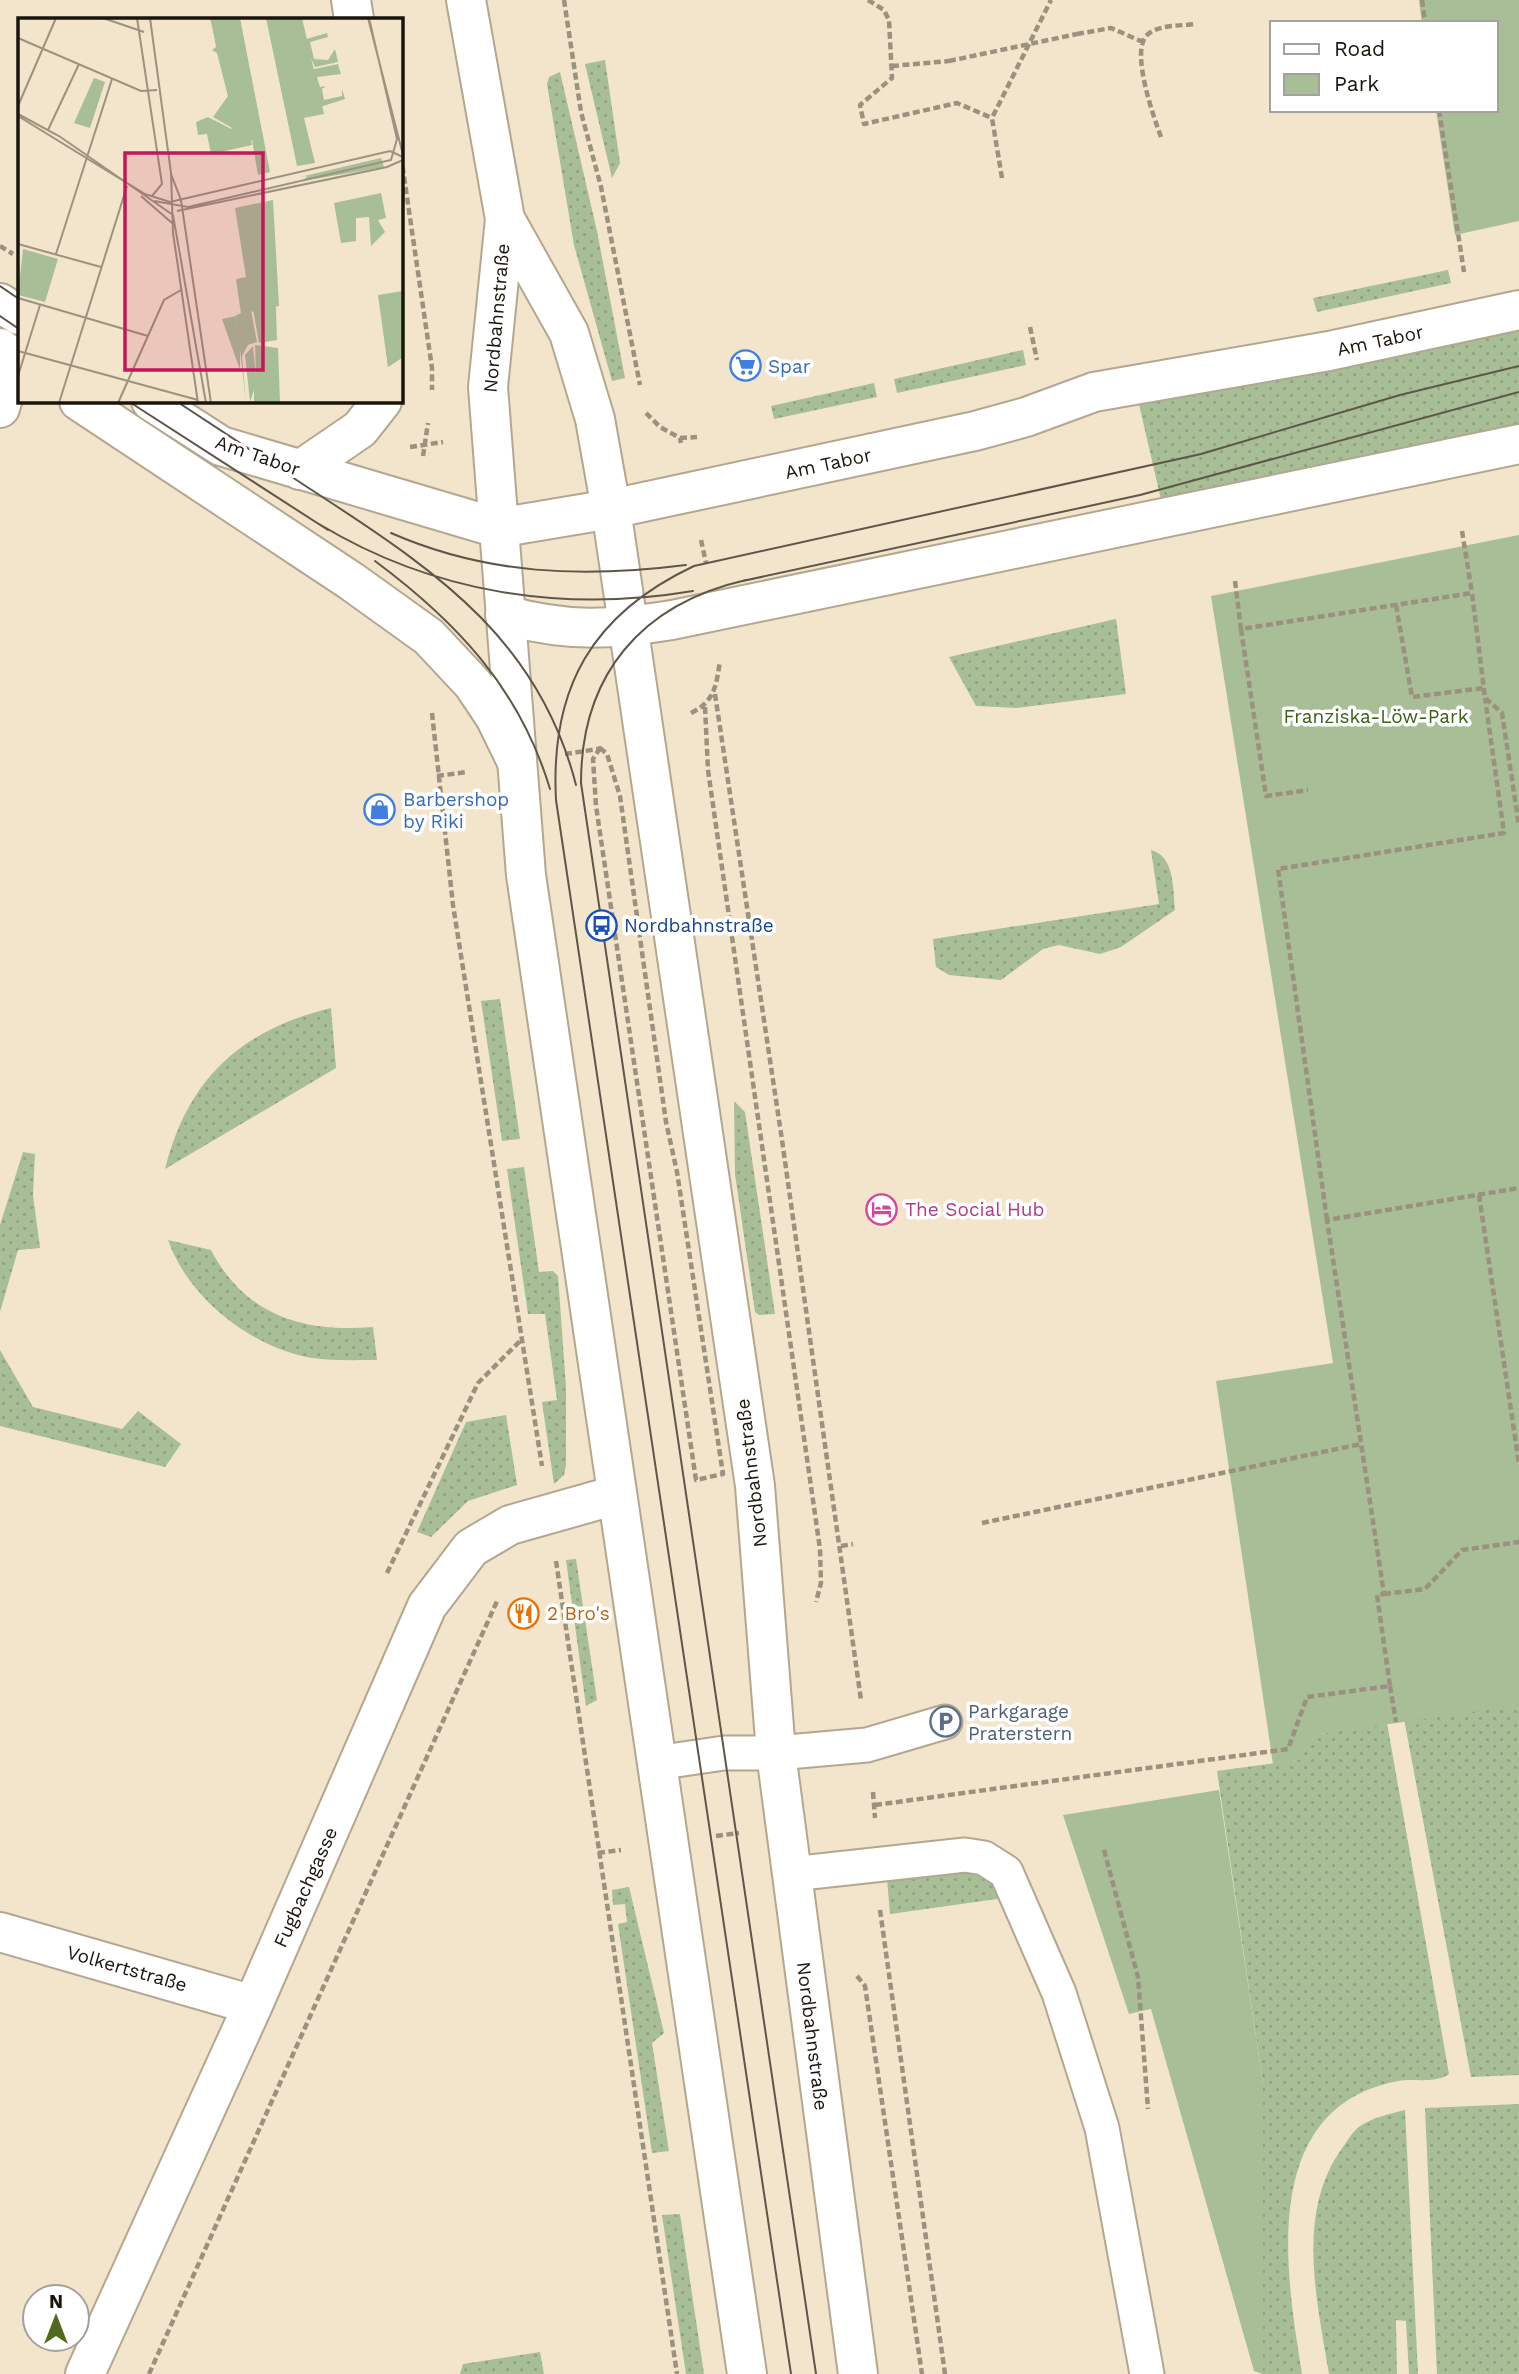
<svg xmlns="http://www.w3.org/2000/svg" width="1519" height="2374" viewBox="0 0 1519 2374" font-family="'Work Sans',sans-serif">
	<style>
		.grass { fill: url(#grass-dots) }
		.park { fill: #a7be97 }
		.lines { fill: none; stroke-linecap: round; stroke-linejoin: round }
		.service-casing { stroke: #b3a78f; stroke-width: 37 }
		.minor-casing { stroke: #b3a78f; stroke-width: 42 }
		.tertiary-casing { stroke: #b3a78f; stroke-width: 42 }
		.secondary-casing { stroke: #b3a78f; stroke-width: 42 }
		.path { stroke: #9b917e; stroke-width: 4.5; stroke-dasharray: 7 3.5; stroke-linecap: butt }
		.service { stroke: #fff; stroke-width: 33 }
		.minor { stroke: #fff; stroke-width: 38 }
		.tertiary { stroke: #fff; stroke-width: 38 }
		.secondary { stroke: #fff; stroke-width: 38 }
		.tram { stroke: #5e5648; stroke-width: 2 }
		.path-bridge { stroke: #9b917e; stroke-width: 4.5; stroke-dasharray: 7 3.5; stroke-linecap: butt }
		.labels { text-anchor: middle; stroke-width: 7; stroke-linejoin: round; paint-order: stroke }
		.street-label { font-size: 19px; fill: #1a150c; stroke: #fff }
		.shop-label { font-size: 19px; fill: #366cbe; stroke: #fff; text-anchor: start }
		.park-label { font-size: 19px; fill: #3b6215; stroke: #fff }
		.transit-label { font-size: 19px; fill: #164399; stroke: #fff; text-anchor: start }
		.hotel-label { font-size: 19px; fill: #b23c85; stroke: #fff; text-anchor: start }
		.food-label { font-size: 19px; fill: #c56008; stroke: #fff; text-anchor: start }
		.service-label { font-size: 19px; fill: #4e5e75; stroke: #fff; text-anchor: start }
		.inset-road { fill: none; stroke: #9c927f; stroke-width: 2 }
		.view { fill: #c2185b; fill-opacity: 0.15; stroke: #c2185b; stroke-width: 3.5 }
		.inset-edge { fill: none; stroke: #1a150c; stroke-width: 3.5 }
	</style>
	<defs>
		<pattern id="grass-dots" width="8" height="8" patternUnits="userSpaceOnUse" patternTransform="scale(1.75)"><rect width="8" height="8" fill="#a7be97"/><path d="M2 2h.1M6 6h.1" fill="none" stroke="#8fa281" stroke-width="1.8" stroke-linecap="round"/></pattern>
	</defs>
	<rect width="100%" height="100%" fill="#f2e5cc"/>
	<path class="grass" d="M 605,60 L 620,163 L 612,178 L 585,64 Z
		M 560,72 L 597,231 L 625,378 L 612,381 L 574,245 L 547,84 L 549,77 Z
		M 1448,270 L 1451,283 L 1317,312 L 1313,298 Z
		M 1519,327 L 1519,427 L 1162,504 L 1138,400 Z
		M 1023,350 L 1026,365 L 897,393 L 894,379 Z
		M 874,383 L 877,397 L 774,419 L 771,406 Z
		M 1116,619 L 1126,694 L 1017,708 L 976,706 L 949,657 Z
		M 1151,850 C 1175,856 1173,890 1175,910 L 1121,947 L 1100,954 L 1059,945 L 1043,949 L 1001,980 L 949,975 L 936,967 L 933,939 L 1159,904 Z
		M 500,999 L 520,1139 L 502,1141 L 481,1001 Z
		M 331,1008 L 336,1068 L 165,1169 C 188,1078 241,1030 331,1008 Z
		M 734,1101 L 745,1112 L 775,1314 L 759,1315 L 755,1312 L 735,1174 Z
		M 23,1152 L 35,1154 L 33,1195 L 40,1248 L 18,1250 L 0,1312 L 0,1225 Z
		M 524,1167 L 539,1272 L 553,1271 L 558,1276 L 566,1387 L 566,1465 L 564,1475 L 554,1484 L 542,1402 L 557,1400 L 545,1314 L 528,1314 L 507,1169 Z
		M 168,1240 L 211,1250 C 245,1315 303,1333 373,1327 L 377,1360 C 355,1360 333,1361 312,1358 C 251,1347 189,1299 168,1240 Z
		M 0,1350 L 33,1407 L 122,1429 L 138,1411 L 181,1444 L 165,1467 L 0,1426 Z
		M 506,1415 L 517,1485 L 468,1501 L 431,1537 L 417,1532 L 466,1422 Z
		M 576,1559 L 597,1700 L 586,1706 L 566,1560 Z
		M 1519,1692 L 1519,2075 L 1471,2077 L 1402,1708 Z
		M 1387,1723 L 1449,2074 C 1436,2084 1414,2078 1398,2081 C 1381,2084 1362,2091 1348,2100 C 1264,2154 1289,2292 1302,2374 L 1263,2374 L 1263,2084 L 1217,1771 L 1298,1760 L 1320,1734 Z
		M 957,1869 L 988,1871 L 1004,1898 L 890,1914 L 887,1879 Z
		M 629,1887 L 664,2033 L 652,2043 L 669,2151 L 652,2153 L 618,1924 L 627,1922 L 625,1904 L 613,1905 L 612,1890 Z
		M 1519,2104 L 1519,2374 L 1437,2374 L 1425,2108 Z
		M 1405,2110 L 1418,2374 L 1409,2374 L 1406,2321 L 1396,2320 L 1397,2374 L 1329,2374 C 1317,2300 1295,2212 1343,2147 C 1348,2140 1353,2131 1360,2126 C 1374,2117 1389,2114 1405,2110 Z
		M 680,2214 L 704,2374 L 686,2374 L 662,2215 Z
		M 540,2352 L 544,2374 L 460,2374 L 463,2364 Z"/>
	<path class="park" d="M 1419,0 L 1519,0 L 1519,221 L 1455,235 L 1436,110 L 1496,110 L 1496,23 L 1422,23 Z
		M 1519,535 L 1519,1705 L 1321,1734 L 1298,1760 L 1273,1764 L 1216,1381 L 1333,1363 L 1211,596 Z
		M 1219,1790 L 1263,2084 L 1263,2374 L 1254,2371 L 1151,2009 L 1129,2014 L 1063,1815 Z"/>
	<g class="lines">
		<defs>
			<path id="service" d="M 656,1763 L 724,1753 L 776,1753 L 867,1745 L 945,1722
				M 792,1874 L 965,1855 L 984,1858 L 1006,1872 L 1059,1993 L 1102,2128 L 1147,2374"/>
			<path id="minor" d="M 351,0 L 354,19
				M 0,408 L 15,359
				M 300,470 L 360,429 L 382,401
				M 611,509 L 975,431 L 1026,417 L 1094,392 L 1329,351 L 1519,310
				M 505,615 C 566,632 610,630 672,620 L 1519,444
				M 0,1932 L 253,2005
				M 85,2374 L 253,2005 L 427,1606 L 471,1548 L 510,1525 L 616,1495"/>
			<path id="tertiary" d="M 0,303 L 19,315
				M 0,348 L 19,362
				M 79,401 L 351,581 L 429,637 L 473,684 L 495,717 L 517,762
				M 151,401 L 221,446 L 498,528 L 611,509"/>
			<path id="secondary" d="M 466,0 L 505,219 L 488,387 L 526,875 L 747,2374
				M 505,219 L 569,333 L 595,419 L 611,509 L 755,1486 L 776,1753 L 858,2374"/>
		</defs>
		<use href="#service" class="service-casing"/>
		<use href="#minor" class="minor-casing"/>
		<use href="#tertiary" class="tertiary-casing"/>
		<use href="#secondary" class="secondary-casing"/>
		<path class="path" d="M 564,0 L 581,112 L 601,187 L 640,385
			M 868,0 L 884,10 L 889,20 L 892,78 L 860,105 L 864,124 L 957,103 L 992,118
			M 1422,0 L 1425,23
			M 1077,34 L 1111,28 L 1143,42
			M 892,66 L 949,61
			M 1439,110 L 1464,272
			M 1161,137 C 1154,118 1130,51 1147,35 C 1159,24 1182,26 1196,24
			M 401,156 L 432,368 L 432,390
			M 1002,178 L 992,118 L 1051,0
			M 0,246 L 13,254
			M 1030,327 L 1037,360
			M 646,413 L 660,427 L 680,438 L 681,443
			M 680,438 L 697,437
			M 410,447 L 443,442
			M 423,456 L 428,423
			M 1462,531 L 1472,593
			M 701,540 L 706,563
			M 1235,581 L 1241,629 L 1472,593 L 1485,698 L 1502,713 L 1519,826
			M 1396,605 L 1412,697 L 1484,688
			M 1241,629 L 1266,796 L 1308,790
			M 715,694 L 782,1140 L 861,1700
			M 705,707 L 708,770 L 820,1549 L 821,1583 L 816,1602
			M 432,713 L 453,905 L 542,1466
			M 691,713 C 715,701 716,686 720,661
			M 600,748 L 607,754 L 620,796 L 666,1122 L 677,1172 L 723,1474 L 696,1480 L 596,806 L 593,759 Z
			M 565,754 L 598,749
			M 437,776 L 467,772
			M 1479,1195 L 1519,1464
			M 1327,1220 L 1278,869 L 1504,833 L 1485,698
			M 982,1523 L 1361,1444
			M 841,1546 L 853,1544
			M 556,1561 L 677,2374
			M 387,1573 L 478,1383 L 521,1340
			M 1384,1594 L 1425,1589 L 1462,1550 L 1519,1542
			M 1390,1686 L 1396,1722
			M 873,1792 L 875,1818
			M 875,1805 L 1288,1749 L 1307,1697 L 1390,1686 L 1377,1595 L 1384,1594 L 1327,1220 L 1519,1188
			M 716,1836 L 739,1833
			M 1104,1850 L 1138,1977 L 1148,2109
			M 598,1853 L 621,1850
			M 880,1910 L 945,2374
			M 857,1976 L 865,1986 L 922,2374
			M 149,2374 L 498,1599"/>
		<use href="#service" class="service"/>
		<use href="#minor" class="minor"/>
		<use href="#tertiary" class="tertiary"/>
		<use href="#secondary" class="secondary"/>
		<path class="tram" d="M 0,286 L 19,299
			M 0,316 L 19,329
			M 128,401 L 328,530
			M 176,401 C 227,434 277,467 327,500 C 442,575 540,644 576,785
			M 319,524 C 433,593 562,613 693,591
			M 391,533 C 487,575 583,578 686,565
			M 375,561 C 457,622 520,689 550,789
			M 746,580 C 641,604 581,675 581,783 L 816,2374
			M 738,582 L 1140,495 L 1519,392
			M 791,2374 L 556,800 C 550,688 592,614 694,566 L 1201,454 L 1400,395 L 1519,366"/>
		<path class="path-bridge" d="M 949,61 L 1077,34"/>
	</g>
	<defs>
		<symbol id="supermarket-ring" viewBox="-11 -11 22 22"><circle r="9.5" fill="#fff" stroke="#3f7fe0" stroke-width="1.5"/><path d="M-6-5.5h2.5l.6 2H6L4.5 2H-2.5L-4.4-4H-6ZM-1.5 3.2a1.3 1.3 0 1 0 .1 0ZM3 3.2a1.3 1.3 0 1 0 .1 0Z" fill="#3f7fe0"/></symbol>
		<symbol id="shop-ring" viewBox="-11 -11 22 22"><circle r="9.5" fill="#fff" stroke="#3f7fe0" stroke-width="1.5"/><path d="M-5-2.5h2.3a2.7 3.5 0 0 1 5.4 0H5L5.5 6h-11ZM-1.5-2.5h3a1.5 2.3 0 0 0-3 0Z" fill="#3f7fe0"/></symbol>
		<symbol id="bus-ring" viewBox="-11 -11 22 22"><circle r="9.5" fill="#fff" stroke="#1a4fb4" stroke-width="1.5"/><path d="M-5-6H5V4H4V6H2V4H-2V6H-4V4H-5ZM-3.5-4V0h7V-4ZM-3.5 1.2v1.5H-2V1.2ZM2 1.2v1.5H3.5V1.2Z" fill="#1a4fb4"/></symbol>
		<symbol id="hotel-ring" viewBox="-11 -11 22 22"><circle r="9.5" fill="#fff" stroke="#d1479c" stroke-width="1.5"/><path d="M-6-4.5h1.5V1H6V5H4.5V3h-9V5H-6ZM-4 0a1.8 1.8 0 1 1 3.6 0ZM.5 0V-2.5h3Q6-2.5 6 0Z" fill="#d1479c"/></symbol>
		<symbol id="restaurant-ring" viewBox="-11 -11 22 22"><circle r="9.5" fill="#fff" stroke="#e8710a" stroke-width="1.5"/><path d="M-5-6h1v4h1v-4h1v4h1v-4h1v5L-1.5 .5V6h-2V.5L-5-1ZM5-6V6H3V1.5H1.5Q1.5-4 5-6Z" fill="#e8710a"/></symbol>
		<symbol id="parking-ring" viewBox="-11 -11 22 22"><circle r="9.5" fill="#fff" stroke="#5c6f8a" stroke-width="1.5"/><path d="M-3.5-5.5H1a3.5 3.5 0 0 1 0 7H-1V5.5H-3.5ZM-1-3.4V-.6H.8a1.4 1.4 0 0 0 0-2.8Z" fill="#5c6f8a"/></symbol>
	</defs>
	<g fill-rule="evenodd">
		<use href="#supermarket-ring" x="728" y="348" width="35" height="35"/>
		<use href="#shop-ring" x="362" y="792" width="35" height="35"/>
		<use href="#bus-ring" x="584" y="908" width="35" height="35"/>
		<use href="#hotel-ring" x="864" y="1192" width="35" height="35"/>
		<use href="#restaurant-ring" x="506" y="1596" width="35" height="35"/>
		<use href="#parking-ring" x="928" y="1704" width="35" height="35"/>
	</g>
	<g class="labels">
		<g class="street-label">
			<text transform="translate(496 318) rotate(-85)" y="7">Nordbahnstraße</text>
			<text transform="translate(1380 340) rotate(-12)" y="7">Am Tabor</text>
			<text transform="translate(258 455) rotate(19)" y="7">Am Tabor</text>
			<text transform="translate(828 463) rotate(-12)" y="7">Am Tabor</text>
			<text transform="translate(751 1473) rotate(-97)" y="7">Nordbahnstraße</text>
			<text transform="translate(305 1887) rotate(-66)" y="7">Fugbachgasse</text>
			<text transform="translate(127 1968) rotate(16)" y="7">Volkertstraße</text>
			<text transform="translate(813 2036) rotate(83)" y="7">Nordbahnstraße</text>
		</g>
		<g class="shop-label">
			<text x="768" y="373">Spar</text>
			<text x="403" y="806">Barbershop<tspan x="403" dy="22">by Riki</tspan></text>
		</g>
		<g class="park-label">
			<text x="1376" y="723">Franziska-Löw-Park</text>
		</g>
		<g class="transit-label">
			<text x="624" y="932">Nordbahnstraße</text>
		</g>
		<g class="hotel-label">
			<text x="905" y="1216">The Social Hub</text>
		</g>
		<g class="food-label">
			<text x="547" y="1620">2 Bro's</text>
		</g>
		<g class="service-label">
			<text x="968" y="1718">Parkgarage<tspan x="968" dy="22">Praterstern</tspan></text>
		</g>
	</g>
	<g transform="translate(18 18)">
		<rect width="385" height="385" fill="#f2e5cc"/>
		<path d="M 203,3 L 216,111 L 195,99 L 210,78 L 199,35 L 194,32 L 198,29 L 194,5 ZM 309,15 L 310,19 L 292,24 L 296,41 L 310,42 L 317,31 L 320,44 L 297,49 L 285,22 ZM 320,46 L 323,56 L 299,59 L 302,69 L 308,68 L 304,71 L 306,82 L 324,78 L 324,71 L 327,81 L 302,89 L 292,52 ZM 190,99 L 233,121 L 234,127 L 193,136 L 189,116 L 180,117 L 178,104 ZM 363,140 L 366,149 L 285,163 L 289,158 L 282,159 ZM 363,175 L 368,200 L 360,202 L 367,214 L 353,228 L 351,199 L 338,200 L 338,223 L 323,225 L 316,185 ZM 257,262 L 259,322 L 241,325 L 235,291 ZM 385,273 L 385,339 L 370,349 L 360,277 ZM 233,292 L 239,324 L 230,327 L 224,338 L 228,385 L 218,297 ZM 237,327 L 260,330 L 262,385 L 236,385 L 236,372 L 232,384 L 227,337 L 235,328 L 238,359 Z" fill="#a7be97"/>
		<path d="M 192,0 L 222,0 L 252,154 L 240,157 L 234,122 L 215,126 L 211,82 ZM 248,0 L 284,0 L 306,96 L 286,100 L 297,145 L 279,148 ZM 76,60 L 87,64 L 72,110 L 56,105 ZM 255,182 L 261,288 L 223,296 L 218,261 L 228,259 L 217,190 ZM 5,231 L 40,241 L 27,284 L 0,277 ZM 218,298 L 222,325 L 222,352 L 204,301 ZM 385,308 L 385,339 L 370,349 L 366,312 Z" fill="#a7be97"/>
		<path class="inset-road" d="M 85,0 L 126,14M 119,0 L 144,166 L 134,178M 132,0 L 153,155 L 155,215 L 180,385M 350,0 L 385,137M 0,20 L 123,73 L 139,72M 0,88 L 38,0M 0,96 L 41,118 L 155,197 L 188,385M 0,98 L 127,176 L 152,184 L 372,133 L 385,139M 30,112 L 61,46M 153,156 L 163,182 L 193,385M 123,178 L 154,205M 136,183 L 170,189 L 373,142 L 379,121 L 351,0M 159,193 L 369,149 L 385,142M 0,226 L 83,249M 38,236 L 94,61M 0,280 L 130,318M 0,333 L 180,382M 0,358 L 22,287M 41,385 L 109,168M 100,385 L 146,282 L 163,272"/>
		<path class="view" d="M 107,135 L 245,135 L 245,352 L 107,352 Z"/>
		<rect width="385" height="385" class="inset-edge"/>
	</g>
	<rect x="1270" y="21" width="228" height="91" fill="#ffffff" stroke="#a3a19e" stroke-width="2"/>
	<rect x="1284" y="44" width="35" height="10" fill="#ffffff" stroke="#a3a19e" stroke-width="2"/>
	<text x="1334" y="56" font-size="21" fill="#1a150c">Road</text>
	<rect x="1284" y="74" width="35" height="21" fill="#a7be97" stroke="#a3a19e" stroke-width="2"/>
	<text x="1334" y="91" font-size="21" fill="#1a150c">Park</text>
	<g transform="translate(56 2318)"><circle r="33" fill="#ffffff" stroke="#a3a19e" stroke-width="2"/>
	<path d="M0-5L12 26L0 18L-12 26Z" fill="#506b1d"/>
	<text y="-10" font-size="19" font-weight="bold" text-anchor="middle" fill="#1a150c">N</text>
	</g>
</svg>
